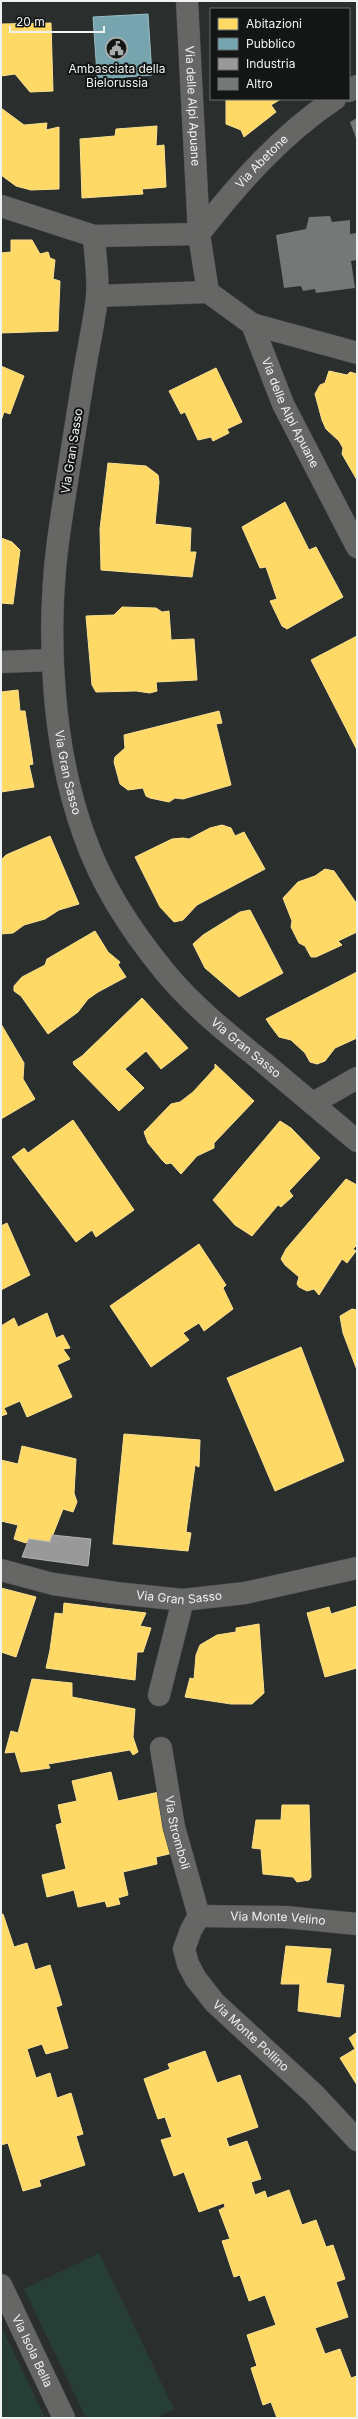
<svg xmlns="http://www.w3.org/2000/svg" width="358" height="2419" viewBox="0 0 358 2419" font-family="Inter,sans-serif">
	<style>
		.green { fill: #273e37 }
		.homes { fill: #ffd966; stroke: #fae090 }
		.public { fill: #76a5af; stroke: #9abcc3 }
		.industry { fill: #999; stroke: #b2b4b3 }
		.building { fill: #757877 }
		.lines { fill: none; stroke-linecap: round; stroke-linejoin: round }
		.minor-casing { stroke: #464948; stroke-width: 23 }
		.minor { stroke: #666665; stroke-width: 22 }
		.labels { text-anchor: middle; stroke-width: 4; stroke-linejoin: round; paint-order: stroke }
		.poi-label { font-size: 12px; fill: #eef2f1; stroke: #141616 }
		.street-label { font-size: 12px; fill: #eef2f1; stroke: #141616 }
	</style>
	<rect width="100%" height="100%" fill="#2a2e2c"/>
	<path class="green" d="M 99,2253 L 174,2409 L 156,2418 L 86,2418 L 24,2289 Z
		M 1,2326 L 45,2418 L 1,2418 Z"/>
	<path class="homes" d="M 51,23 L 53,91 L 30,92 L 15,74 L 1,76 L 1,24 Z
		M 226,99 L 281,99 L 271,105 L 276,112 L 244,137 L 241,130 L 226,124 Z
		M 1,108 L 24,125 L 47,123 L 46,130 L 59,127 L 59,189 L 31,190 L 16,186 L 1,175 Z
		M 157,126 L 156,146 L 164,145 L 166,187 L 142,189 L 143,194 L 82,198 L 80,139 L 115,136 L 116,129 Z
		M 11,240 L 32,240 L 40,254 L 48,252 L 50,258 L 55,260 L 53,279 L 60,281 L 58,331 L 1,333 L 1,253 L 11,252 Z
		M 1,366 L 24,376 L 10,414 L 4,412 L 1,421 Z
		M 216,368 L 242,422 L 227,429 L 229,433 L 213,441 L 211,437 L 198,440 L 185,412 L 181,414 L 169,391 Z
		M 329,371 L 347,375 L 350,372 L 357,374 L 357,480 L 342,454 L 343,448 L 339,441 L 326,429 L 322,420 L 315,394 L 320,385 L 325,383 Z
		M 108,463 L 146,466 L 158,475 L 159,482 L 155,524 L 191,528 L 190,552 L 196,552 L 192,577 L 101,570 L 100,529 Z
		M 285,502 L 309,550 L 316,547 L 343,597 L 287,629 L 282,626 L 270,601 L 277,599 L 266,567 L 260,568 L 242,527 Z
		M 1,538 L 12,542 L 20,550 L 13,604 L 1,603 Z
		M 122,607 L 156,608 L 162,612 L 169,611 L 171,640 L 194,639 L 197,680 L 156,682 L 157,691 L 150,693 L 136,691 L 96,692 L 92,685 L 86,616 L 114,615 Z
		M 357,636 L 357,750 L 311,660 Z
		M 18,690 L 20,711 L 25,711 L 33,764 L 29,765 L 34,787 L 1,792 L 1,692 Z
		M 219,711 L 222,723 L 216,724 L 231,785 L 183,799 L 175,798 L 169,802 L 150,798 L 146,796 L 143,788 L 128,790 L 120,784 L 114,762 L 115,757 L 125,748 L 124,735 Z
		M 222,825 L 231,828 L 235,836 L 244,832 L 265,869 L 197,905 L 183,920 L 174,922 L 160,907 L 135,857 L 172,839 L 183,838 L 189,839 L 210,828 Z
		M 50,836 L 79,904 L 59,910 L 45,919 L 24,925 L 13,933 L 1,934 L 1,860 L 6,855 Z
		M 325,869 L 334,871 L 357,904 L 357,932 L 338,941 L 342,945 L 316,957 L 311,957 L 305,946 L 299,943 L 291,927 L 292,921 L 283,898 L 298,882 L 315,876 Z
		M 250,910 L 283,973 L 239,997 L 205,968 L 193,944 L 203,935 L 240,912 Z
		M 95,931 L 108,952 L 120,962 L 118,965 L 126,977 L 98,992 L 88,999 L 78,1012 L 48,1034 L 21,996 L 14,991 L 14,986 L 22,977 L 45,965 L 47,959 Z
		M 357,972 L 357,1038 L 335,1048 L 325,1061 L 317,1064 L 310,1062 L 305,1053 L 291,1040 L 279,1037 L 270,1025 L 266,1019 Z
		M 142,998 L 188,1048 L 161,1069 L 146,1051 L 125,1069 L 144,1088 L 119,1111 L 74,1065 L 73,1062 L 82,1056 Z
		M 1,1024 L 24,1063 L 23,1079 L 35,1099 L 1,1119 Z
		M 215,1064 L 254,1101 L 214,1143 L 214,1148 L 197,1156 L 181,1174 L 171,1163 L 166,1164 L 162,1160 L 148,1143 L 144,1132 L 171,1104 L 180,1102 L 193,1092 L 215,1068 Z
		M 73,1120 L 134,1210 L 96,1237 L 92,1230 L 76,1242 L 12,1157 L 24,1148 L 28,1153 Z
		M 280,1121 L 291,1128 L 320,1158 L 289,1191 L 293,1196 L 281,1207 L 278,1205 L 252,1236 L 235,1225 L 213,1200 Z
		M 346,1179 L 357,1185 L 357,1245 L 353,1249 L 356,1251 L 347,1263 L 342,1259 L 319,1295 L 314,1289 L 307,1291 L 299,1287 L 297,1284 L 299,1277 L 285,1265 L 281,1259 L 286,1249 Z
		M 7,1223 L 30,1275 L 1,1290 L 1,1226 Z
		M 199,1244 L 226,1285 L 223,1288 L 233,1309 L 204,1331 L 199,1323 L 183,1333 L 189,1340 L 151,1367 L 110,1306 Z
		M 352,1309 L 357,1310 L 357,1370 L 343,1333 L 341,1322 L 340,1316 Z
		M 47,1313 L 56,1338 L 63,1335 L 70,1348 L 63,1349 L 70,1359 L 57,1365 L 72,1397 L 27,1417 L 20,1401 L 4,1408 L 7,1414 L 1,1416 L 1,1326 L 14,1318 L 18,1327 Z
		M 301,1347 L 344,1461 L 275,1491 L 227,1378 Z
		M 124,1434 L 200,1440 L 199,1467 L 195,1465 L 186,1532 L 191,1533 L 188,1551 L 113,1544 Z
		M 22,1446 L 76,1459 L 74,1493 L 77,1502 L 73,1512 L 63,1509 L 50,1542 L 29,1539 L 26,1543 L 14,1539 L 18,1525 L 1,1521 L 1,1460 L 18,1464 Z
		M 1,1588 L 36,1597 L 16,1657 L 1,1652 Z
		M 64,1603 L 146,1613 L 140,1626 L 151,1628 L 143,1652 L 137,1652 L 135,1680 L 46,1668 L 50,1650 L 55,1613 L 63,1614 Z
		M 357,1606 L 357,1668 L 325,1677 L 307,1613 L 329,1607 L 331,1614 Z
		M 259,1624 L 264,1693 L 252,1704 L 231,1704 L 185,1697 L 190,1678 L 194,1679 L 196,1655 L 200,1645 L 217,1635 L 236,1632 L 236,1628 Z
		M 32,1679 L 72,1683 L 72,1697 L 135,1709 L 133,1737 L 138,1752 L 133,1755 L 130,1750 L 48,1764 L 50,1768 L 21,1772 L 15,1752 L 5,1753 L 11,1731 L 18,1733 Z
		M 111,1772 L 118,1801 L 159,1792 L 173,1853 L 156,1857 L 157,1864 L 123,1872 L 128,1895 L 118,1898 L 120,1904 L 107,1907 L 105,1901 L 78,1907 L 74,1890 L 47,1897 L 42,1875 L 66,1869 L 56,1825 L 62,1823 L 58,1805 L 77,1801 L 72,1781 Z
		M 282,1805 L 309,1805 L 311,1877 L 309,1880 L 297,1882 L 293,1877 L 263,1874 L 261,1849 L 252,1848 L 256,1820 L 281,1820 Z
		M 3,1914 L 14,1947 L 27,1943 L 35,1970 L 50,1965 L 62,2005 L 56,2007 L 68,2048 L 46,2054 L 42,2044 L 27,2049 L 36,2078 L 50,2073 L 57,2098 L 71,2093 L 83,2134 L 76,2136 L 85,2165 L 39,2180 L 41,2186 L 23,2191 L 8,2143 L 1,2145 L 1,1915 Z
		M 286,1946 L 331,1949 L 326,1983 L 344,1985 L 340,2017 L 298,2011 L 300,1984 L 281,1984 Z
		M 356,2033 L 357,2034 L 357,2085 L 340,2058 L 355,2049 L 349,2038 Z
		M 205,2051 L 217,2083 L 240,2075 L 258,2127 L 226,2138 L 229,2147 L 247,2141 L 261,2179 L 251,2182 L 255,2195 L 265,2191 L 267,2198 L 289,2190 L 302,2225 L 316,2220 L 326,2247 L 333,2245 L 345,2279 L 336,2282 L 348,2317 L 315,2328 L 325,2354 L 340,2349 L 351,2378 L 357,2376 L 357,2418 L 277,2418 L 271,2402 L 263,2405 L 251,2368 L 257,2366 L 247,2335 L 276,2325 L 265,2295 L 249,2301 L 240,2275 L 234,2277 L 222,2241 L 230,2239 L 219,2210 L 225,2207 L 224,2203 L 199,2212 L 184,2172 L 174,2176 L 161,2140 L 172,2137 L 165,2117 L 158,2119 L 144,2079 L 170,2069 L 168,2064 Z"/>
	<path class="public" d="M 148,14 L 152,75 L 124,77 L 125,86 L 98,88 L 93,17 Z"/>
	<path class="industry" d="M 52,1535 L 91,1539 L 88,1566 L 22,1557 L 29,1539 L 50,1542 Z"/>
	<path class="building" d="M 357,118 L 357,141 L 350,122 Z
		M 330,216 L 332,222 L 350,220 L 350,234 L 356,233 L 357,260 L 351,261 L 355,288 L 316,293 L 315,289 L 303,291 L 301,286 L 284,288 L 276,235 L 306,229 L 309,217 Z"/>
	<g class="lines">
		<defs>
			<g id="minor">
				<path id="s1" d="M 187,1 L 199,234 L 208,292"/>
				<path d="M 349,91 L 357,86"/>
				<path d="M 1,206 L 94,236 L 199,234"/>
				<path id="s2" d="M 199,234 C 238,184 282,134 335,99"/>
				<path id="s3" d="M 94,236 C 95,256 99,278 97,298 C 94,323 88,349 84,374 C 75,430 66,485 58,541 C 46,634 52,747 84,835 C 101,884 132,932 165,972 C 193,1006 228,1034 263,1062 C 294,1088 326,1115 357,1141"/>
				<path id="s4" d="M 208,292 L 252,324 L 283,404 L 357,547"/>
				<path d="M 97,296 L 208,292"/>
				<path d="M 252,324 L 357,353"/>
				<path d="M 1,662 L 52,660"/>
				<path d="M 313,1103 L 357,1078"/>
				<path id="s5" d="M 1,1570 L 53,1584 L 116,1593 L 183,1600 L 245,1593 L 357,1568"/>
				<path d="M 159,1695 L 183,1600"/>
				<path id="s6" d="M 161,1748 L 174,1827 L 199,1916"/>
				<path id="s7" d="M 199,1916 L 191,1930 L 184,1949 L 188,1964 L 196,1979 L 215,2003 L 314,2094 L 357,2140"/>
				<path id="s8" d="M 199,1916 L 285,1917 L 357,1924"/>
				<path id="s9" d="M 1,2285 L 64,2418"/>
			</g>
		</defs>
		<use href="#minor" class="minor-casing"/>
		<use href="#minor" class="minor"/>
	</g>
	<defs>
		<symbol id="civic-ring" viewBox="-11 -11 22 22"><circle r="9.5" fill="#141616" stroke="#a9adac" stroke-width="1.5"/><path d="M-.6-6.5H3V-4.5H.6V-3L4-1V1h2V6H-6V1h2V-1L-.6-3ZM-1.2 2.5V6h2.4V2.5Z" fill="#a9adac"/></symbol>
	</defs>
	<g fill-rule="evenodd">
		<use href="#civic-ring" x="104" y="36" width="25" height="25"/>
	</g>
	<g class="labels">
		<g class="poi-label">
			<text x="117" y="73">Ambasciata della<tspan x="117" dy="14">Bielorussia</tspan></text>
		</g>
		<g class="street-label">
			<text dy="4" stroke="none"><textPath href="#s1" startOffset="105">Via delle Alpi Apuane</textPath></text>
			<text dy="4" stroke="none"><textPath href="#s2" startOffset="96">Via Abetone</textPath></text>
			<text dy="4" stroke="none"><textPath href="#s4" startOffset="151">Via delle Alpi Apuane</textPath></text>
			<text transform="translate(72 451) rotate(-81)" y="4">Via Gran Sasso</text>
			<text dy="4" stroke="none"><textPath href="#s3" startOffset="541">Via Gran Sasso</textPath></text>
			<text dy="4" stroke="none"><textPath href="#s3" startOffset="877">Via Gran Sasso</textPath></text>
			<text dy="4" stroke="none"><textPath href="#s5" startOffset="181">Via Gran Sasso</textPath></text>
			<text dy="4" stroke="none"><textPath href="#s6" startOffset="86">Via Stromboli</textPath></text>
			<text dy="4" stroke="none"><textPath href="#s8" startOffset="79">Via Monte Velino</textPath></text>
			<text dy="4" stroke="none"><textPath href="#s7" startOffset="148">Via Monte Pollino</textPath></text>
			<text dy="4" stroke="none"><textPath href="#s9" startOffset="73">Via Isola Bella</textPath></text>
		</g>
	</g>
	<rect width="358" height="2419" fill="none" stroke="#eef2f1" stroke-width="4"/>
	<rect x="210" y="8" width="140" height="92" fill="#141616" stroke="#6b6e6e"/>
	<rect x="218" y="18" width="20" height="12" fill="#ffd966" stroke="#6b6e6e"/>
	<text x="246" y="28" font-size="12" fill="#eef2f1">Abitazioni</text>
	<rect x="218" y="38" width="20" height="12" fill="#76a5af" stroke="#6b6e6e"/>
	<text x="246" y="48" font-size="12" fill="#eef2f1">Pubblico</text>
	<rect x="218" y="58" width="20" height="12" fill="#999999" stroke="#6b6e6e"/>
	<text x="246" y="68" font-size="12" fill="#eef2f1">Industria</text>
	<rect x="218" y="78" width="20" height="12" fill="#757877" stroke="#6b6e6e"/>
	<text x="246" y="88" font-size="12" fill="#eef2f1">Altro</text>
	<path d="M10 26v6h94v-6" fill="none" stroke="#eef2f1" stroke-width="2"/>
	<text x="16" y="26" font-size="12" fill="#eef2f1" stroke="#141616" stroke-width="3" paint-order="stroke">20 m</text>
</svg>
